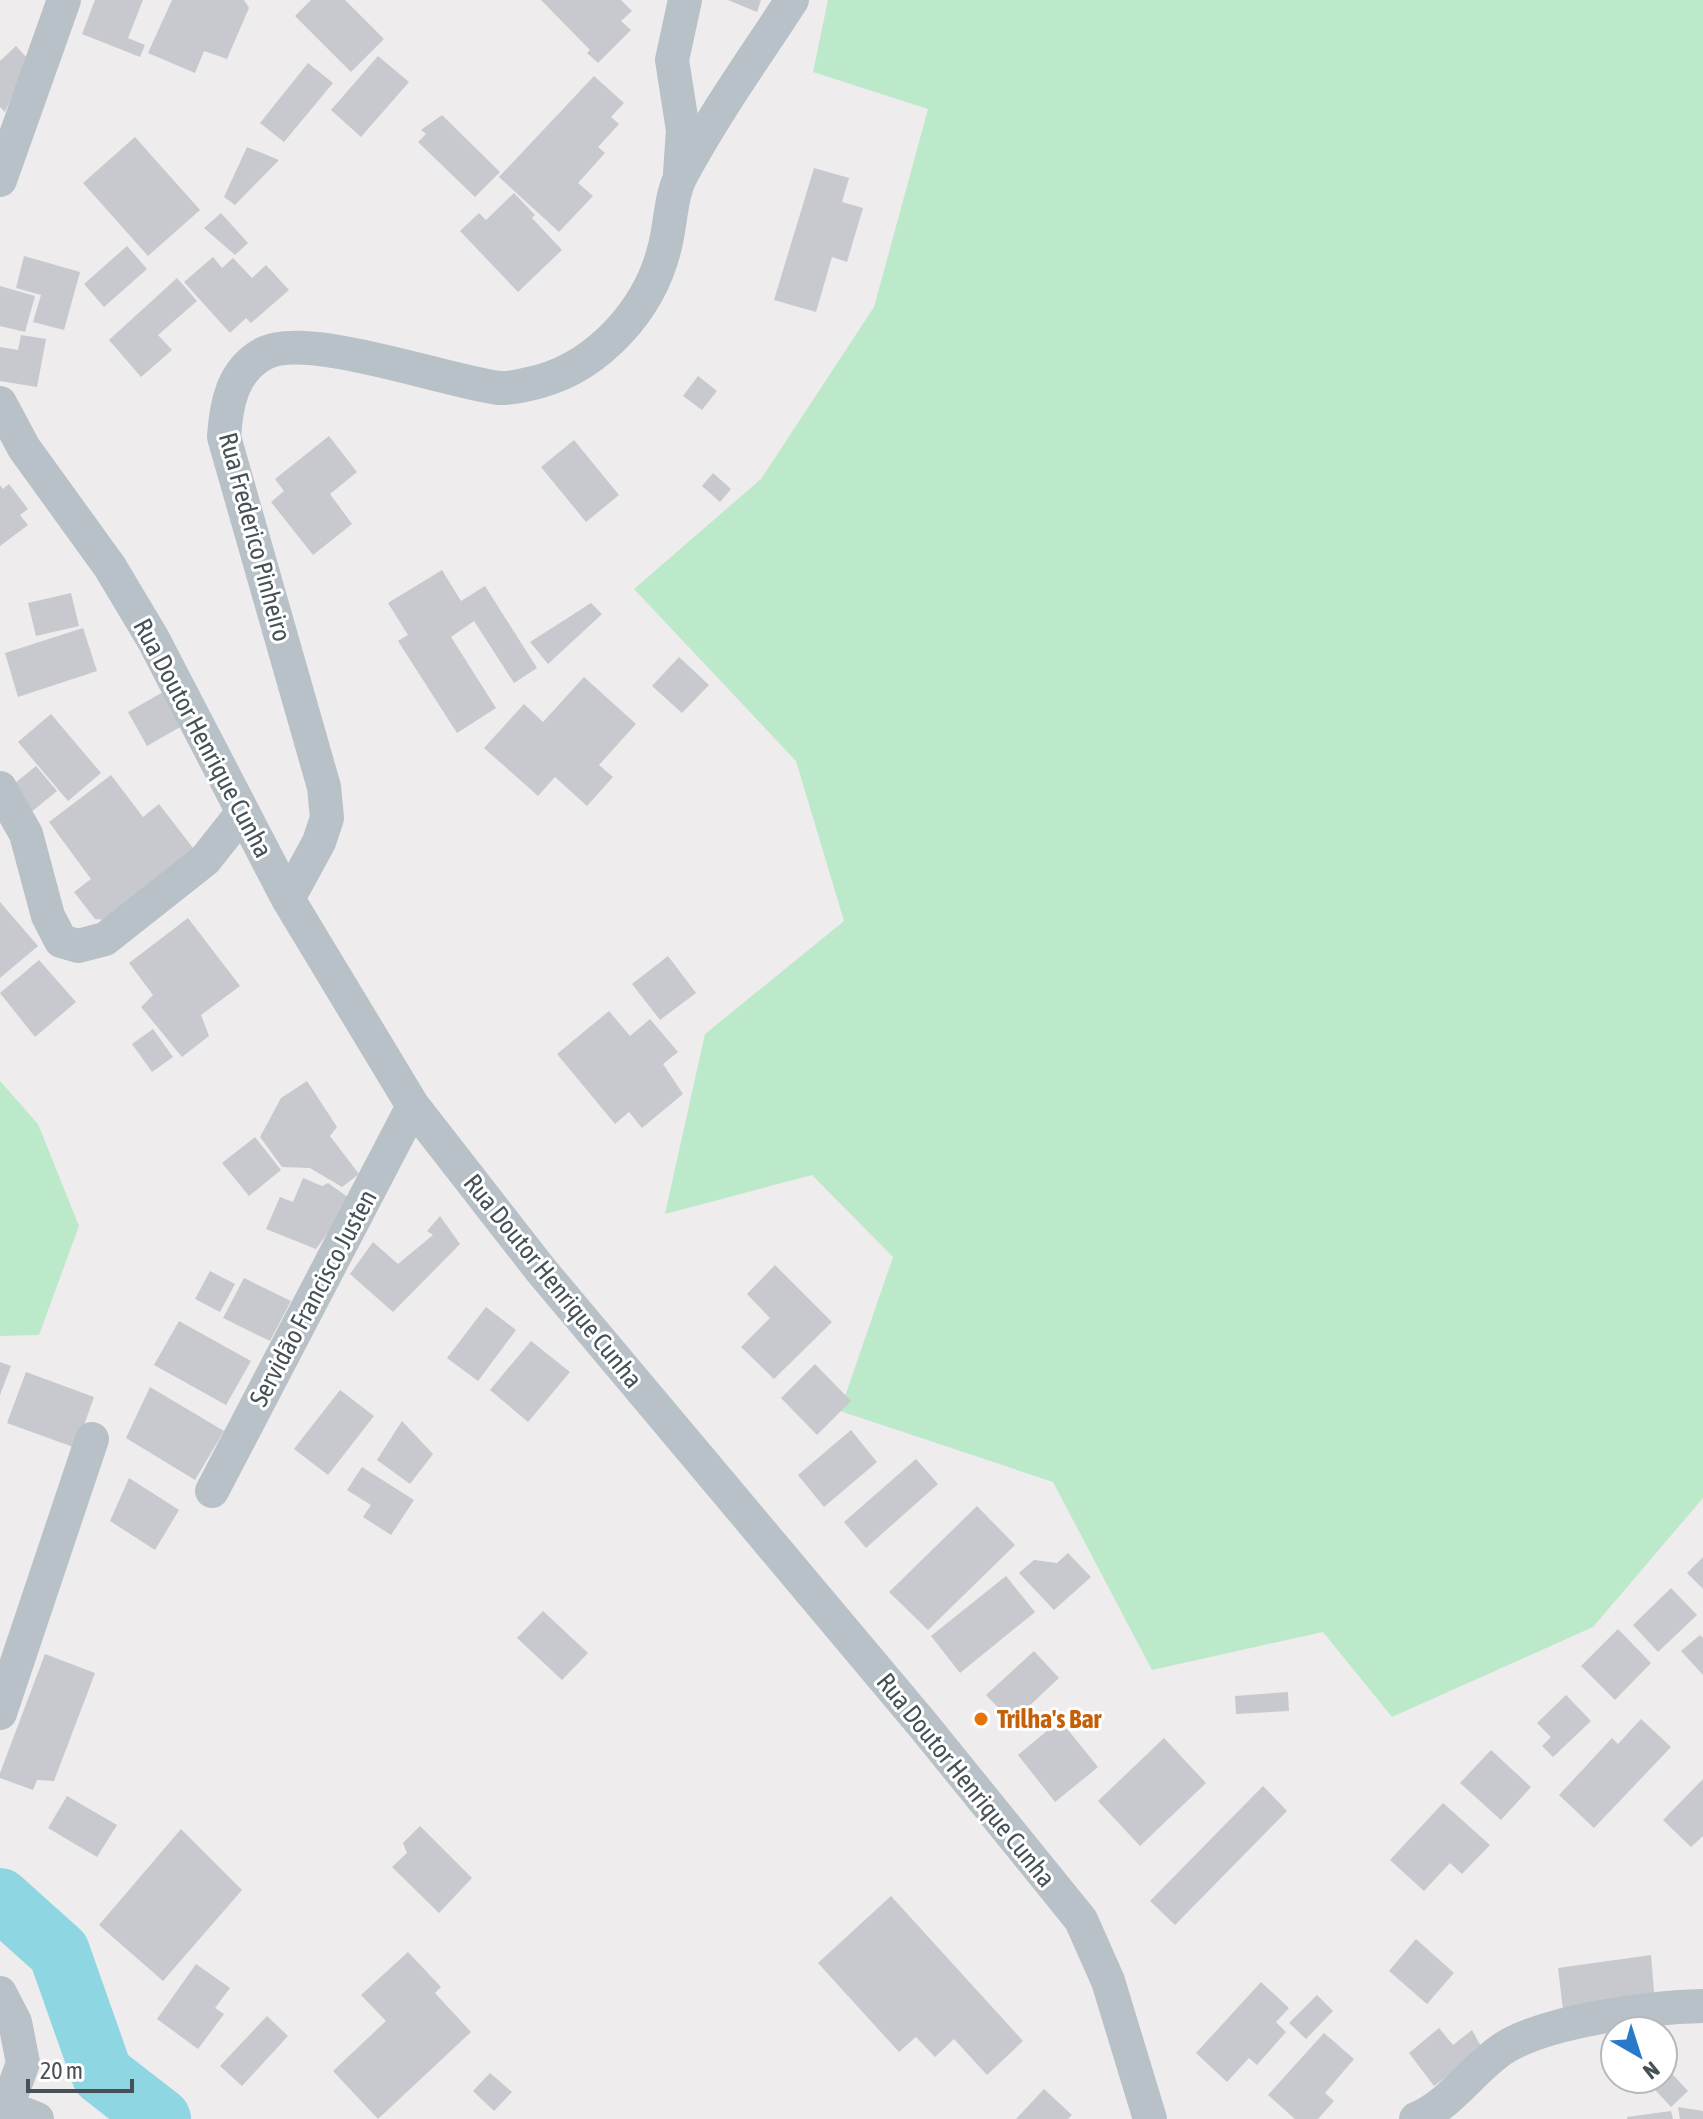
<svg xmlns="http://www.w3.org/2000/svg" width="1703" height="2119" viewBox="0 0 1703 2119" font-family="'Asap Condensed',sans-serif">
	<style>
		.green { fill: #bde9cb }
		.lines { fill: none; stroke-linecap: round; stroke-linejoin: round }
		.river { stroke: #8ed6e2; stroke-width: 62 }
		.building { fill: #c7c9ce }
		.street { stroke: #b8c1c7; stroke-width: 34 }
		.food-dot { fill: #e8710a; stroke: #fff; stroke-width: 3 }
		.labels { text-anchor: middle; stroke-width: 6; stroke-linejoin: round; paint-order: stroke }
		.street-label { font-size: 26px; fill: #465057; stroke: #fff }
		.food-label { font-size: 26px; font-weight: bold; fill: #c56008; stroke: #fff; text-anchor: start }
	</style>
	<rect width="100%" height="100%" fill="#eeecec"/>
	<path class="green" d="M 828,0 L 1703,0 L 1703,1498 L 1593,1627 L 1392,1717 L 1323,1632 L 1152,1670 L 1053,1482 L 840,1411 L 893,1257 L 812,1175 L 665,1214 L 705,1034 L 844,921 L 796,761 L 634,589 L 761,479 L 874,307 L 928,109 L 813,72 Z
		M 0,1081 L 38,1124 L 79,1226 L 39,1335 L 0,1336 Z"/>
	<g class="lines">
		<path class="river" d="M 0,1899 L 59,1952 L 102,2074 L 160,2119"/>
	</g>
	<path class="building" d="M 95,0 L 143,0 L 128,38 L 145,45 L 140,57 L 82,34 Z
		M 172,0 L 244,0 L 249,8 L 227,59 L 204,51 L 195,73 L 148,53 Z
		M 311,0 L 345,0 L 384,39 L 351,72 L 295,16 Z
		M 541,0 L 621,0 L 632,11 L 621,21 L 631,30 L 598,63 L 587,53 L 590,50 Z
		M 728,0 L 761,0 L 757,12 Z
		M 16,46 L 28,59 L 5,112 L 0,107 L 0,61 Z
		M 378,56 L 409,82 L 361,137 L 331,110 Z
		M 308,63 L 333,83 L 284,142 L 260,123 Z
		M 594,76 L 624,103 L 611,117 L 619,124 L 598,147 L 605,153 L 578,183 L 593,196 L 559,232 L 499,177 Z
		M 442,115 L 500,172 L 475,197 L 418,142 L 426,134 L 421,130 Z
		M 135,137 L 200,210 L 148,256 L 83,183 Z
		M 247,147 L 279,160 L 235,205 L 224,197 Z
		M 814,168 L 849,178 L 842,202 L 863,208 L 847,262 L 832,257 L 816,312 L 774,300 Z
		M 514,193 L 535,215 L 532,218 L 562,250 L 518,292 L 460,231 L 479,213 L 486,220 Z
		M 221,213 L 248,243 L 235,255 L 204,228 Z
		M 127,246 L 147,269 L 104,307 L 84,284 Z
		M 24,256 L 80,272 L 64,330 L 33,322 L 41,295 L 16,288 Z
		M 213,257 L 222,268 L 233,258 L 252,278 L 266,265 L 289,290 L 251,323 L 246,318 L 230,333 L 184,282 Z
		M 177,278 L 197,301 L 158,335 L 172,350 L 141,377 L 109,340 Z
		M 0,286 L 35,296 L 25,332 L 0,326 Z
		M 21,335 L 46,339 L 37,387 L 0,381 L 0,347 L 18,350 Z
		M 698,376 L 717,391 L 702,410 L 683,396 Z
		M 329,436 L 357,472 L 330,494 L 352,524 L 313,555 L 271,502 L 284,491 L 275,479 Z
		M 574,440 L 619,495 L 586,522 L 541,467 Z
		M 713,473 L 731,489 L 720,502 L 702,486 Z
		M 9,484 L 28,509 L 20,515 L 28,525 L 0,546 L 0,485 L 3,489 Z
		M 442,570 L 461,601 L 485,586 L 537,668 L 514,683 L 474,621 L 451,637 L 496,708 L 457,733 L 398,641 L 408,635 L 388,603 Z
		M 71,593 L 79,626 L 36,636 L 28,603 Z
		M 591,603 L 602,614 L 548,664 L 530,642 Z
		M 83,628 L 97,671 L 18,697 L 5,653 Z
		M 679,657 L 709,685 L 682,713 L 652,686 Z
		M 584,677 L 636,724 L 599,765 L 613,777 L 587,806 L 555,777 L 538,796 L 484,748 L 524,704 L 543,722 Z
		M 163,692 L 182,726 L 147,746 L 128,712 Z
		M 51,714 L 101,773 L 68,801 L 18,742 Z
		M 36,766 L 57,791 L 30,813 L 9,788 Z
		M 111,775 L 143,817 L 159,804 L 200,857 L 117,921 L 95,919 L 74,892 L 91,879 L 49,822 Z
		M 0,902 L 38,946 L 0,978 Z
		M 188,918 L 240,986 L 201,1015 L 209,1036 L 182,1057 L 141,1007 L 153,995 L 129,963 Z
		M 668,956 L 696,993 L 660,1020 L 632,984 Z
		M 39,960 L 76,1002 L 35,1037 L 0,993 Z
		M 609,1011 L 630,1036 L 650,1019 L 678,1052 L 663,1064 L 683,1094 L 642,1128 L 629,1112 L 615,1124 L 557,1054 Z
		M 153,1029 L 173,1057 L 152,1072 L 132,1044 Z
		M 307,1081 L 337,1127 L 330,1136 L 359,1174 L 342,1187 L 310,1168 L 282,1167 L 260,1137 L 281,1098 Z
		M 255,1137 L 281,1170 L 249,1196 L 222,1163 Z
		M 303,1178 L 322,1186 L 328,1183 L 352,1200 L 316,1249 L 266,1229 L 280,1197 L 293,1202 Z
		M 440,1216 L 460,1244 L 393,1312 L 350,1274 L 373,1242 L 398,1264 L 433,1235 L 427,1231 Z
		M 775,1265 L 832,1322 L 774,1379 L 741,1347 L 770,1318 L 747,1294 Z
		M 210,1271 L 235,1284 L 220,1312 L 195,1299 Z
		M 244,1278 L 291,1301 L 270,1341 L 223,1318 Z
		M 486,1307 L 516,1330 L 478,1381 L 447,1358 Z
		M 179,1321 L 251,1361 L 226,1405 L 154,1365 Z
		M 531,1341 L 570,1372 L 528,1422 L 490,1390 Z
		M 0,1362 L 11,1366 L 0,1395 Z
		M 815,1364 L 851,1401 L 817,1435 L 781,1398 Z
		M 26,1372 L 94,1397 L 76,1448 L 7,1423 Z
		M 150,1387 L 224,1431 L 195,1480 L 126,1438 Z
		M 340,1390 L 374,1416 L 328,1475 L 294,1449 Z
		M 402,1421 L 433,1454 L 410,1484 L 377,1460 Z
		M 851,1430 L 877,1462 L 824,1507 L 798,1475 Z
		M 916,1459 L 938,1484 L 866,1548 L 844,1522 Z
		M 362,1467 L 414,1500 L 391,1535 L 363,1517 L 371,1505 L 347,1490 Z
		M 129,1478 L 179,1510 L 155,1550 L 110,1521 Z
		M 977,1506 L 1015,1545 L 928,1630 L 889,1592 Z
		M 1068,1553 L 1091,1577 L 1054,1610 L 1019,1573 L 1034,1560 L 1057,1563 Z
		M 1703,1557 L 1703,1589 L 1687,1573 Z
		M 1006,1576 L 1035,1612 L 960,1673 L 931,1636 Z
		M 1671,1588 L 1697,1615 L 1658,1652 L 1633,1625 Z
		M 543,1611 L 588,1653 L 562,1680 L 517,1638 Z
		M 1618,1629 L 1651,1663 L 1615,1700 L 1581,1666 Z
		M 1700,1635 L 1703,1638 L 1703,1675 L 1681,1651 Z
		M 1034,1651 L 1059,1678 L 1012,1722 L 986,1695 Z
		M 45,1654 L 95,1673 L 54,1781 L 37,1780 L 33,1790 L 0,1778 L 0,1773 Z
		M 1288,1692 L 1289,1711 L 1236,1714 L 1235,1696 Z
		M 1566,1695 L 1591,1721 L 1553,1757 L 1542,1746 L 1551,1737 L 1537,1723 Z
		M 1641,1719 L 1671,1747 L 1594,1828 L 1559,1795 L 1612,1738 L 1618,1744 Z
		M 1060,1720 L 1098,1767 L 1055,1802 L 1018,1755 Z
		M 1164,1738 L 1206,1783 L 1140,1846 L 1098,1801 Z
		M 1491,1750 L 1531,1787 L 1501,1820 L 1460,1783 Z
		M 1703,1779 L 1703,1836 L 1691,1847 L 1663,1820 Z
		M 1263,1786 L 1287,1811 L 1175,1925 L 1150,1901 Z
		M 67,1796 L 117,1825 L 97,1857 L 48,1828 Z
		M 1443,1803 L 1490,1845 L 1462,1874 L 1450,1863 L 1424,1891 L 1390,1860 Z
		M 420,1826 L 472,1878 L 439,1913 L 392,1867 L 407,1853 L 403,1843 Z
		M 181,1829 L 242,1890 L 163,1981 L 99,1925 Z
		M 891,1896 L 1023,2041 L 987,2075 L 954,2039 L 935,2057 L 916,2037 L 899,2052 L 818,1963 Z
		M 1416,1939 L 1454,1973 L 1427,2004 L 1389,1971 Z
		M 408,1952 L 441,1987 L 435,1993 L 471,2032 L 378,2119 L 333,2071 L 386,2021 L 361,1995 Z
		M 1651,1955 L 1655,2003 L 1564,2018 L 1558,1968 Z
		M 196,1964 L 230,1988 L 215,2008 L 224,2014 L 198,2049 L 157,2019 Z
		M 1261,1982 L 1289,2008 L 1276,2022 L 1286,2032 L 1257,2065 L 1249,2058 L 1227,2082 L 1196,2053 Z
		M 1317,1995 L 1333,2011 L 1306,2039 L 1289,2023 Z
		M 267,2016 L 288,2036 L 242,2086 L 220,2066 Z
		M 1439,2028 L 1453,2045 L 1472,2030 L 1483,2050 L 1434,2086 L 1409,2053 Z
		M 1324,2033 L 1354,2059 L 1325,2093 L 1334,2101 L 1318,2119 L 1295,2119 L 1268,2095 Z
		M 1663,2064 L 1688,2091 L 1671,2107 L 1645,2079 L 1663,2079 Z
		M 490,2073 L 512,2092 L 494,2111 L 473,2091 Z
		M 1044,2089 L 1072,2115 L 1068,2119 L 1016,2119 Z
		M 1678,2107 L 1703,2111 L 1703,2119 L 1680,2119 Z
		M 1671,2111 L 1673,2119 L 1627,2119 L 1627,2117 Z"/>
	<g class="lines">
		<path class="street" d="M 680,173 L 683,130 L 672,60 L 685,0
			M 0,180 L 64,0
			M 0,403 L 24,448 L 110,567 L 153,639 L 288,899 L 413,1106 L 540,1269 L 923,1725 L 1081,1920 L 1108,1981 L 1150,2119
			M 0,788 L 26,834 L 48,916 L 61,941 L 78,946 L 105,939 L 205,860 L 243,812
			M 288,899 L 319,842 L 327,818 L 324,787 L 224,437 C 226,405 232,371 263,354 C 306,330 447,382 499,388 C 511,389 529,384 541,381 C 600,364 649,309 664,250 C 671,226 670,195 682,174 C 714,114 755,57 792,0
			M 212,1491 L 413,1106
			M 0,1713 L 92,1439
			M 0,1993 L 15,2022 L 23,2063 L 7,2107 L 37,2119
			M 1416,2119 C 1451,2104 1470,2072 1501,2050 C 1543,2021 1651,2007 1703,2006"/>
	</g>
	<circle class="food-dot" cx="981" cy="1719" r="8"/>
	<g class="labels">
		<g class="street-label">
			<text transform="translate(255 537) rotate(75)" y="9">Rua Frederico Pinheiro</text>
			<text transform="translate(203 738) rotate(62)" y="9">Rua Doutor Henrique Cunha</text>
			<text transform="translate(553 1281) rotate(51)" y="9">Rua Doutor Henrique Cunha</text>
			<text transform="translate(313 1298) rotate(-62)" y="9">Servidão Francisco Justen</text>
			<text transform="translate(966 1780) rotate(51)" y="9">Rua Doutor Henrique Cunha</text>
		</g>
		<g class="food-label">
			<text x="997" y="1728">Trilha's Bar</text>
		</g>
	</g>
	<g transform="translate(1639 2055) rotate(141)"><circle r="38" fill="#ffffff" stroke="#b5b9bc" stroke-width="2"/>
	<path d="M0-6L14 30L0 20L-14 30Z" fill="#2979cb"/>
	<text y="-12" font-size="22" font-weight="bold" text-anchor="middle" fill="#465057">N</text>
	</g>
	<path d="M28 2079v12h104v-12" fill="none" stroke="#465057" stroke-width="4"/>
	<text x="40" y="2079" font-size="24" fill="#465057" stroke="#ffffff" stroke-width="6" paint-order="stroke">20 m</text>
</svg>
